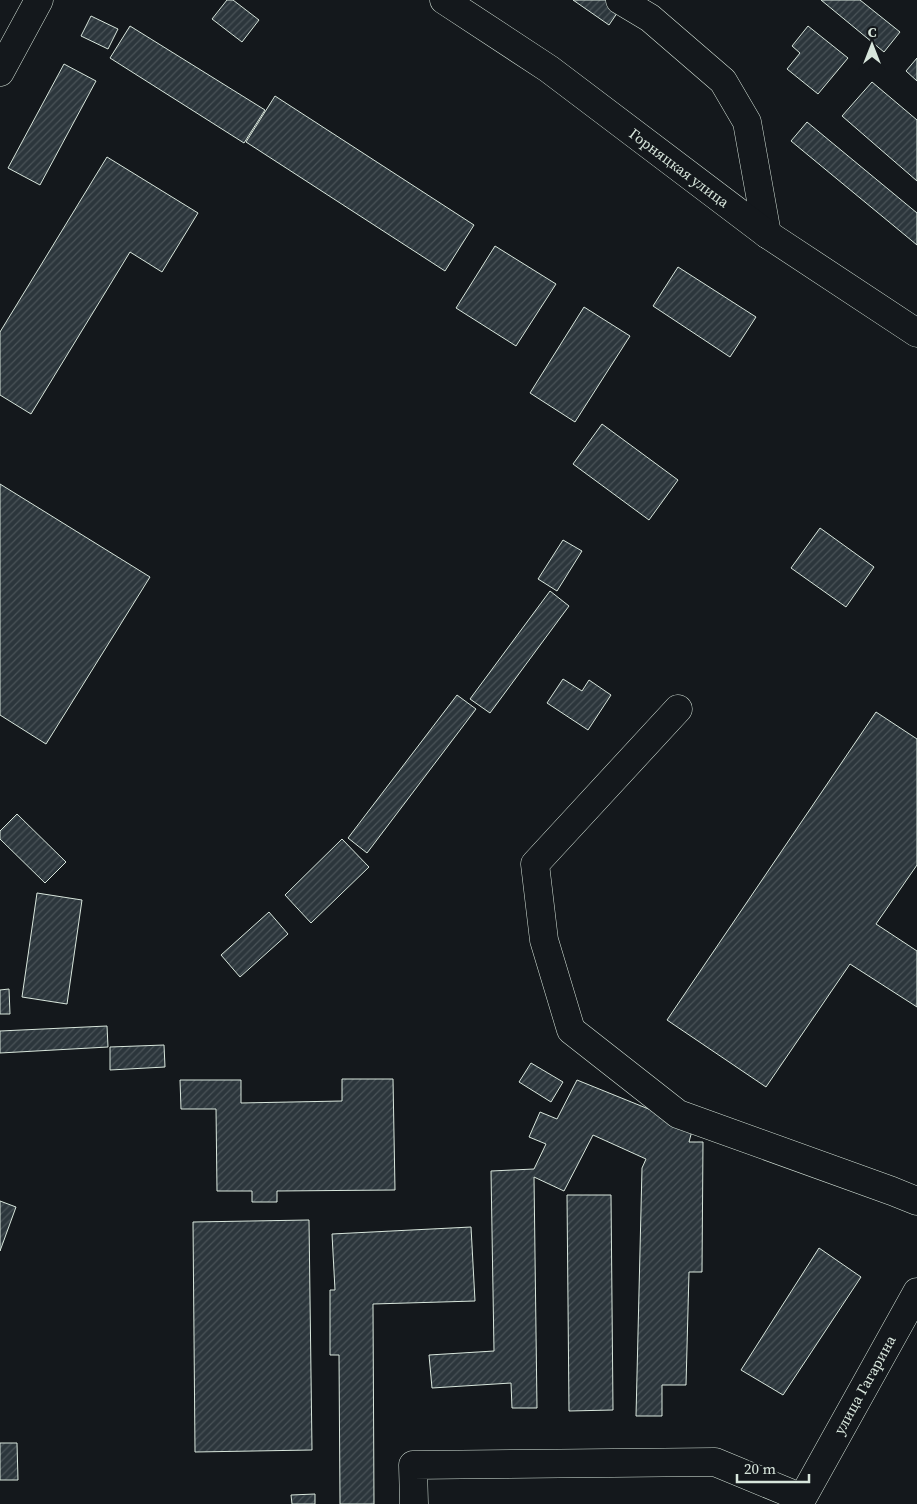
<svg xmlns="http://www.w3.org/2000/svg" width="917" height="1504" viewBox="0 0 917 1504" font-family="'Source Serif 4',serif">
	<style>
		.building { fill: url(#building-hatch); stroke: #d8e6dc }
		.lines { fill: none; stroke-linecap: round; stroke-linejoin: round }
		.minor-casing { stroke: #d8e6dc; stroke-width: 29 }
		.major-casing { stroke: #d8e6dc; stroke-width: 29 }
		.minor { stroke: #14181c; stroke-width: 28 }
		.major { stroke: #14181c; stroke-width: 28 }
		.labels { text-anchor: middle; stroke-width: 4; stroke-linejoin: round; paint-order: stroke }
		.street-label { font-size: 15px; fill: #d8e6dc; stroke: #14181c }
	</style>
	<defs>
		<pattern id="building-hatch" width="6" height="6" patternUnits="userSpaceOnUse" patternTransform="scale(1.25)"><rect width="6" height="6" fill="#2c363c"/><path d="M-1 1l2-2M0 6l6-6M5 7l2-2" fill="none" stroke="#4a5358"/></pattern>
	</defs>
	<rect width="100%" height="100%" fill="#14181c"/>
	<path class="building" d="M 227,0 L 233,0 L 259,20 L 242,42 L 212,19 Z
		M 573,0 L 626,0 L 609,25 Z
		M 821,0 L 860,0 L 900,32 L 884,52 Z
		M 91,16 L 118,29 L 108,49 L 81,36 Z
		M 130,26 L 265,110 L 244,143 L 110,58 Z
		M 808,26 L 848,58 L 818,94 L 787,69 L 800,53 L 792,46 Z
		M 917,58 L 917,81 L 906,71 Z
		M 64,64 L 96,81 L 40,185 L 8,168 Z
		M 872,82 L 917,120 L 917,181 L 842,116 Z
		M 275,96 L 474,225 L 445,271 L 246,142 Z
		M 807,122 L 917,213 L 917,245 L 791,141 Z
		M 107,157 L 198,213 L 162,272 L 130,252 L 31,414 L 0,395 L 0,332 Z
		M 495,246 L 556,284 L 516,346 L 456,308 Z
		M 678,267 L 756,317 L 730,357 L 653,306 Z
		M 584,307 L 630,336 L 575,422 L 530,393 Z
		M 602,424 L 678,480 L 649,520 L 573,464 Z
		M 0,484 L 150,577 L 46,744 L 0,715 Z
		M 820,528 L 874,567 L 846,607 L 791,568 Z
		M 563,540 L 582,551 L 557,591 L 538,579 Z
		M 550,591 L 569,606 L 490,713 L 470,699 Z
		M 563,679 L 582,691 L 589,680 L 611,695 L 588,730 L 547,703 Z
		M 457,695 L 476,709 L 367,853 L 348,838 Z
		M 876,712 L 917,739 L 917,865 L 876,924 L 917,951 L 917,1007 L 850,964 L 766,1087 L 667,1020 Z
		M 17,814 L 66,862 L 45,883 L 0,839 L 0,831 Z
		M 342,839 L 369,867 L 311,923 L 285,895 Z
		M 37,893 L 82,900 L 67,1004 L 22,997 Z
		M 269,912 L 288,934 L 240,977 L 221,955 Z
		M 9,989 L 10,1014 L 0,1014 L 0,990 Z
		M 107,1026 L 108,1047 L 0,1053 L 0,1031 Z
		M 164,1045 L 165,1067 L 110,1070 L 110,1047 Z
		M 531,1063 L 563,1082 L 551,1102 L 519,1082 Z
		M 342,1079 L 393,1079 L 395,1190 L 277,1191 L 277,1202 L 252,1202 L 252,1191 L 217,1191 L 216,1109 L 181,1109 L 180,1080 L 241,1080 L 241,1103 L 342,1101 Z
		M 577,1080 L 693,1127 L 689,1142 L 703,1142 L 702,1272 L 689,1272 L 686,1385 L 662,1385 L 662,1416 L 636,1416 L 642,1168 L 646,1159 L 593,1135 L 564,1191 L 534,1177 L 537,1408 L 512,1408 L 511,1383 L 432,1388 L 429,1355 L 494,1351 L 491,1171 L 534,1169 L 546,1144 L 529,1137 L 540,1112 L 557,1119 Z
		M 567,1195 L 611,1195 L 613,1410 L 569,1411 Z
		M 0,1201 L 16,1207 L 0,1251 Z
		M 309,1220 L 312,1450 L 195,1452 L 193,1222 Z
		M 471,1227 L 475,1301 L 373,1304 L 374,1504 L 340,1504 L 339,1355 L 330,1355 L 330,1290 L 335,1290 L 332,1234 Z
		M 819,1248 L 861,1277 L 783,1395 L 741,1370 Z
		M 0,1443 L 17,1443 L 18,1480 L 0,1480 Z
		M 315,1494 L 315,1504 L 292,1504 L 291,1495 Z"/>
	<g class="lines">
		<defs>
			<path id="minor" d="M 620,0 L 650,18 L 723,81 L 747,122 L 767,234
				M 0,72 L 39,0
				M 678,709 L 535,864 L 544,940 L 571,1030 L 678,1114 L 892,1191 L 917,1201
				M 414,1504 L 413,1465 L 715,1462 L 802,1498
				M 799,1504 L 917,1292"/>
			<path id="major" d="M 444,0 L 549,69 L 767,234 L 917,333"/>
		</defs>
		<use href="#minor" class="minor-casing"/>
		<use href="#major" class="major-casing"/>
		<use href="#minor" class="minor"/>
		<use href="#major" class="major"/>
	</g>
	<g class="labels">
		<g class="street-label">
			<text transform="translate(679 168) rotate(37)" y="5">Горняцкая улица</text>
			<text transform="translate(865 1385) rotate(-61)" y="5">улица Гагарина</text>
		</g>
	</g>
	<g transform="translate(872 45)" stroke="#14181c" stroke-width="4" paint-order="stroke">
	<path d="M0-4L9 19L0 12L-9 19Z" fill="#d8e6dc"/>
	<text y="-8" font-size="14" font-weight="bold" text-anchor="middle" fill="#d8e6dc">С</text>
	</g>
	<path d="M737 1474v8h72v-8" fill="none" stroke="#d8e6dc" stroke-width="2.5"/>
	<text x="744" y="1474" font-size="15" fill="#d8e6dc" stroke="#14181c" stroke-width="4" paint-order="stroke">20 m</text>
</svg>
